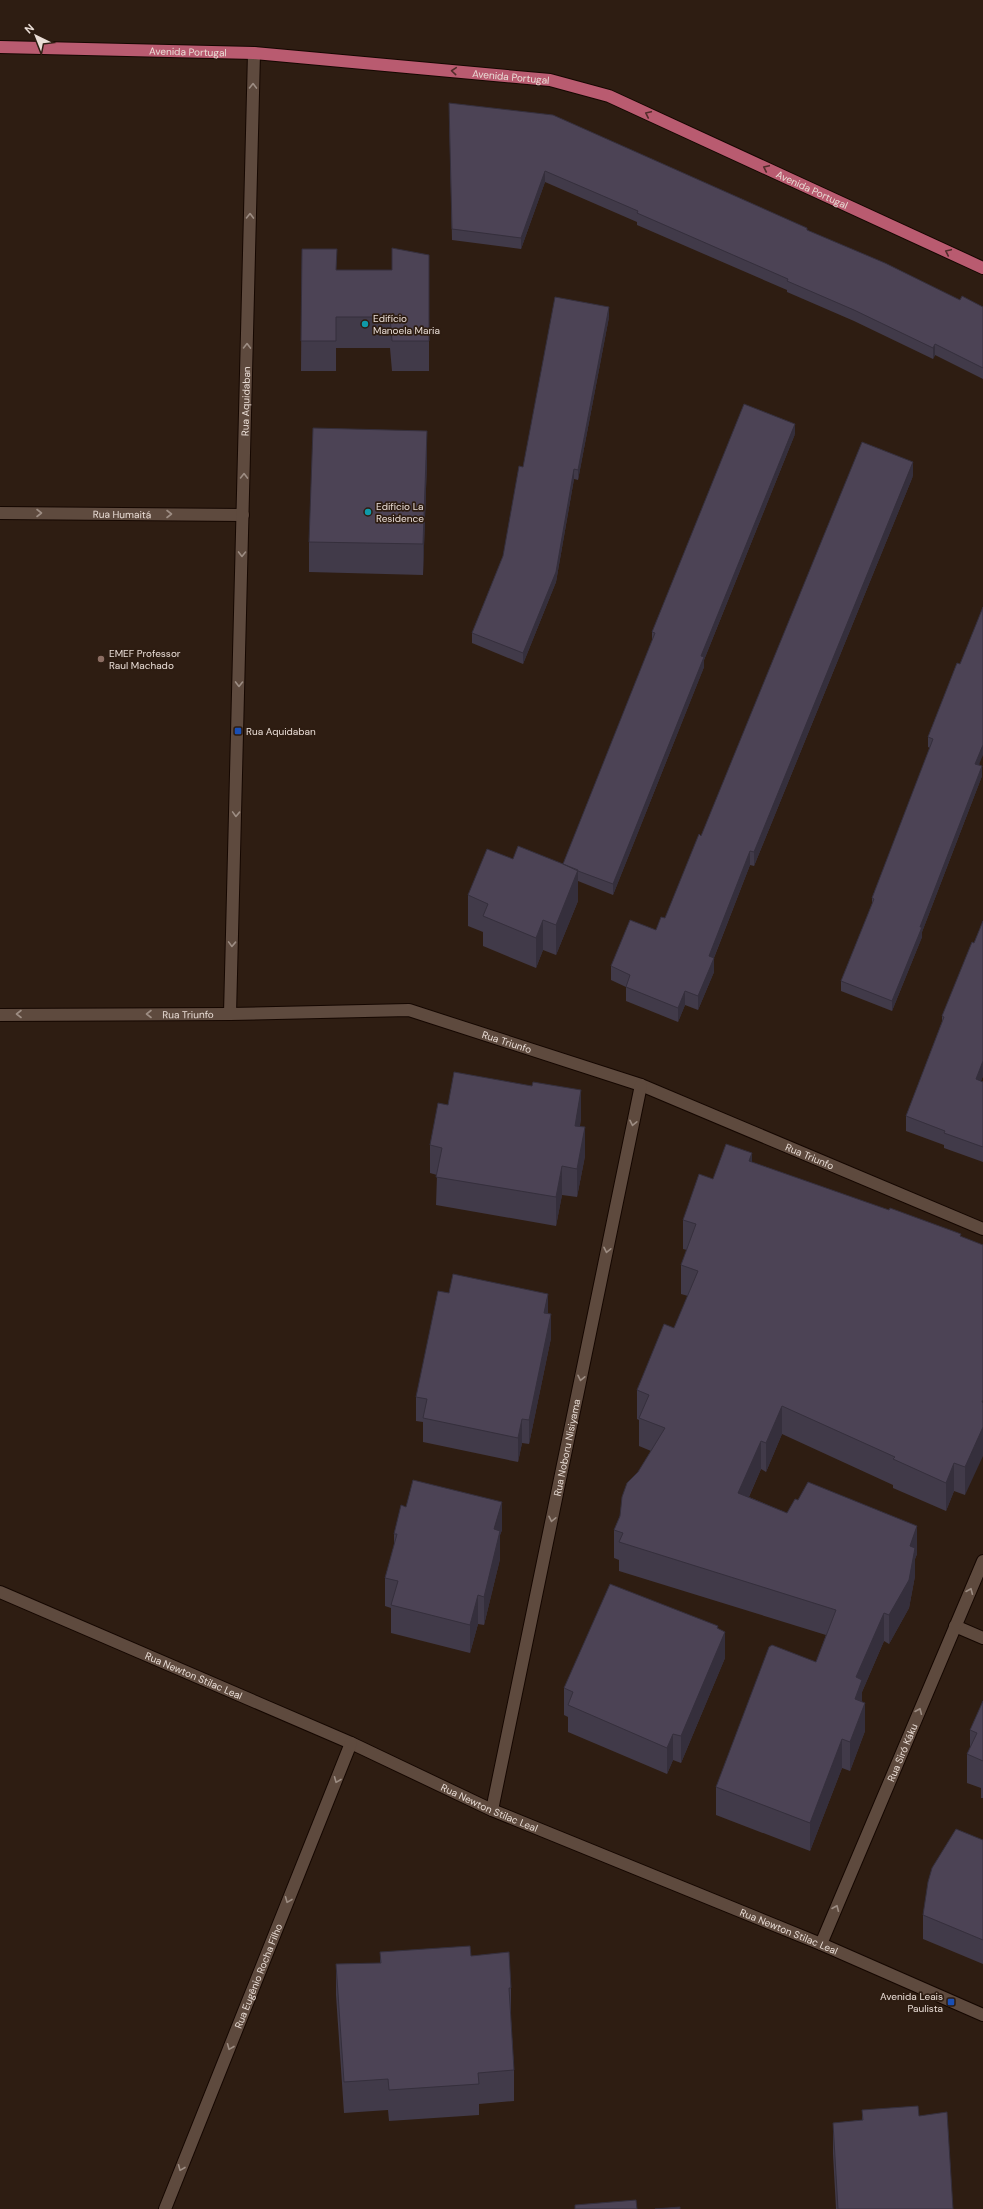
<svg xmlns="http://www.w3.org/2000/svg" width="983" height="2209" viewBox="0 0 983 2209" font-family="'DM Sans',sans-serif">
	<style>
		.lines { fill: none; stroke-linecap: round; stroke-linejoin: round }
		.minor-casing { stroke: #150701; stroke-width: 14 }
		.major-casing { stroke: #150701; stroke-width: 14 }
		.minor { stroke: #5e4a3e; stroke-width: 12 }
		.major { stroke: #b95b70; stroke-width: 12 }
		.wall { fill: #413a49 }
		.shaded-wall { fill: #352f3c }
		.building { fill: #4c4355; stroke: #352f3c }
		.oneway { stroke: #512c2a }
		.oneway2 { stroke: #9d8d83 }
		.culture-dot { fill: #0f9aa8; stroke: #2e1d12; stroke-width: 1.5 }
		.education-dot { fill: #8d6e63; stroke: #2e1d12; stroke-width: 1.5 }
		.transit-dot { fill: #1a4fb4; stroke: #2e1d12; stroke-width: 1.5 }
		.labels { text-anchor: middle; stroke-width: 3.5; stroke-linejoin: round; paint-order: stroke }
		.street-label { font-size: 10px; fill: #eaded7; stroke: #2e1d12 }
		.poi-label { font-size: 10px; fill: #eaded7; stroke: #2e1d12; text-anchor: start }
	</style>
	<rect width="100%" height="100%" fill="#2e1d12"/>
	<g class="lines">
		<defs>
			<g id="minor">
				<path id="s1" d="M 0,513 L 243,515"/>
				<path id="s2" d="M 230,1014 L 254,53"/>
				<path id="s3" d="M 0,1015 L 230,1014 L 409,1010 L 641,1085 L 983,1229"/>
				<path id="s4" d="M 0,1592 L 351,1743 L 492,1810 L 821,1944 L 983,2015"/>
				<path d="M 955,1626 L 983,1638"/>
				<path id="s5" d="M 492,1810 L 641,1085"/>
				<path id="s6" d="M 821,1944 L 983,1561"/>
				<path id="s7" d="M 165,2209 L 351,1743"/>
			</g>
			<g id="major">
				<path id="s8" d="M 0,47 L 254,53 L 550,80 L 609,96 L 983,268"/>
			</g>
		</defs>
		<use href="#minor" class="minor-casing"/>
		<use href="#major" class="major-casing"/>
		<use href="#minor" class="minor"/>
		<use href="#major" class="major"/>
	</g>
	<path class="wall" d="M 449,114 L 807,230 L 960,300 L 983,307 L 983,379 L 935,355 L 933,359 L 854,321 L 787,292 L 787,290 L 637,225 L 637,222 L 545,182 L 521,249 L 452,240 Z
		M 302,249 L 337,270 L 392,270 L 429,255 L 429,371 L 392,371 L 390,348 L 336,348 L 336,371 L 301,371 Z
		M 609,317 L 578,480 L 574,479 L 556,582 L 523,664 L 472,643 L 472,633 L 503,556 L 523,467 Z
		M 795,434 L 704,660 L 704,667 L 613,895 L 578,881 L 578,901 L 556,955 L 543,950 L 536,968 L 483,946 L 483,932 L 468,926 L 468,895 L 513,859 L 563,864 L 652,641 L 652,632 Z
		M 427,461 L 423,575 L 309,572 L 309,542 Z
		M 913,476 L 754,866 L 750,865 L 714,958 L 714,972 L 698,1010 L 685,1005 L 678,1022 L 626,1001 L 626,987 L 611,980 L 611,966 L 656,930 L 665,918 L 701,836 Z
		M 957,663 L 982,776 L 922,932 L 922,937 L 892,1011 L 841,991 L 841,981 L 872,904 L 872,898 L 930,748 L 928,747 L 928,737 Z
		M 983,921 L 983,1076 L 981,1081 L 983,1082 L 983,1162 L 944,1148 L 944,1145 L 906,1131 L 906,1116 L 942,1022 L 942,1016 L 974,943 Z
		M 448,1105 L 581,1118 L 580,1126 L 585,1156 L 577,1197 L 562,1195 L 556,1226 L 436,1205 L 437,1175 L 430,1173 L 430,1145 Z
		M 752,1162 L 983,1245 L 965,1495 L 954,1491 L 946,1511 L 893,1488 L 893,1485 L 782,1434 L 766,1472 L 761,1469 L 749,1497 L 787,1513 L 917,1554 L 915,1559 L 915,1576 L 909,1608 L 889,1644 L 884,1641 L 862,1692 L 862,1702 L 865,1731 L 850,1771 L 842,1768 L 810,1851 L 716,1815 L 716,1787 L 816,1662 L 826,1635 L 619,1571 L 619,1560 L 614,1558 L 614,1530 L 638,1472 L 651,1451 L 639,1446 L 639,1420 L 637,1419 L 637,1390 L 674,1328 L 688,1296 L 681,1294 L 681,1265 L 687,1250 L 683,1249 L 683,1220 L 713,1179 Z
		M 548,1313 L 551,1338 L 529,1444 L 522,1443 L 518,1462 L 423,1442 L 423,1422 L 416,1421 L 416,1397 Z
		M 502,1530 L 500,1535 L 500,1559 L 484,1625 L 478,1624 L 470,1653 L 391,1633 L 391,1608 L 385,1606 L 385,1578 L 394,1545 L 394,1534 Z
		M 718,1629 L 725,1658 L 681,1763 L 673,1760 L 667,1774 L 568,1732 L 568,1717 L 564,1715 L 564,1688 Z
		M 983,1701 L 983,1798 L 981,1798 L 981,1788 L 967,1783 L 967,1754 L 970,1748 L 970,1730 Z
		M 983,1840 L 983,1964 L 923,1939 L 923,1915 Z
		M 380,1952 L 471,1956 L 511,1988 L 511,2019 L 514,2070 L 514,2101 L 479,2104 L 479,2115 L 389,2121 L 388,2110 L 344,2113 L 336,1995 L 336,1964 L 380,1963 Z
		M 862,2110 L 919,2116 L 953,2209 L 836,2209 L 833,2154 L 833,2123 L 862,2120 Z"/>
	<path class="shaded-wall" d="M 545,171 L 545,182 L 521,249 L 521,238 Z
		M 609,307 L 609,317 L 578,480 L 578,470 Z
		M 935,344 L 935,355 L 933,359 L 933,348 Z
		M 795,424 L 795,434 L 704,660 L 704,667 L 613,895 L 613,884 L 701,656 Z
		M 427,431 L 427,461 L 423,575 L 423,544 Z
		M 913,462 L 913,476 L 754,866 L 754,852 Z
		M 574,469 L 574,479 L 556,582 L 523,664 L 523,653 Z
		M 983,745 L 983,755 L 975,774 L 975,764 Z
		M 982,766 L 982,776 L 922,932 L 922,937 L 892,1011 L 892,1001 L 920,927 Z
		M 750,851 L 750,865 L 711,965 L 714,958 L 714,972 L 698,1010 L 698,996 L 709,956 Z
		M 578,870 L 578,901 L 556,955 L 556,925 Z
		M 543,920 L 543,950 L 536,968 L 536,938 Z
		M 685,991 L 685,1005 L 678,1022 L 678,1008 Z
		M 983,1061 L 983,1076 L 976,1094 L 976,1079 Z
		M 581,1090 L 581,1118 L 575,1154 L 575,1126 Z
		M 585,1127 L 585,1156 L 577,1197 L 577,1169 Z
		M 752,1153 L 752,1182 L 749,1161 Z
		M 562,1166 L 562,1195 L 556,1226 L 556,1197 Z
		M 548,1294 L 548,1317 L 544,1313 Z
		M 551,1314 L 551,1338 L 529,1444 L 529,1420 Z
		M 983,1400 L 983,1456 L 965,1495 L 965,1467 Z
		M 782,1406 L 782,1434 L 766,1472 L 766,1443 Z
		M 522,1419 L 522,1443 L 518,1462 L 518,1438 Z
		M 761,1441 L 761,1469 L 738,1521 L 738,1493 Z
		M 954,1463 L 954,1491 L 946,1511 L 946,1483 Z
		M 502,1502 L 502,1530 L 500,1535 L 500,1559 L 484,1625 L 484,1597 L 494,1529 Z
		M 917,1526 L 917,1554 L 915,1559 L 915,1576 L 909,1608 L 889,1644 L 889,1615 L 910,1546 Z
		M 478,1595 L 478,1624 L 470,1653 L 470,1625 Z
		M 884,1613 L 884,1641 L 862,1692 L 862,1708 L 855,1699 L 856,1677 Z
		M 718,1626 L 718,1649 L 725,1632 L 725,1658 L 681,1763 L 681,1736 Z
		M 865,1703 L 865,1731 L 850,1771 L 850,1742 Z
		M 673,1734 L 673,1760 L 667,1774 L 667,1748 Z
		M 842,1739 L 842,1768 L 810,1851 L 810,1823 Z"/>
	<path class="building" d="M 449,103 L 553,115 L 807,228 L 807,230 L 885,263 L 960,300 L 962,296 L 983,307 L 983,368 L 935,344 L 933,348 L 854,310 L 787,281 L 788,279 L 637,213 L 638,211 L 545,171 L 521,238 L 452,229 Z
		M 392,248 L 429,255 L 429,341 L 392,341 L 390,317 L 336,317 L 336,341 L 301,341 L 302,249 L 337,249 L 336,270 L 392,270 Z
		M 555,297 L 609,307 L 578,470 L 574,469 L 556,572 L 523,653 L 472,633 L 503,556 L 519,466 L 523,467 Z
		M 744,404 L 795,424 L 701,656 L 704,657 L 613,884 L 578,871 L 563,864 L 655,633 L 652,632 Z
		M 313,428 L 427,431 L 423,544 L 309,542 Z
		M 862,442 L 913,462 L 754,852 L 750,851 L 709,956 L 714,958 L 698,996 L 685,991 L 678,1008 L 626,987 L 630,975 L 611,966 L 630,920 L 656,930 L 661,917 L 665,918 L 699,834 L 701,836 Z
		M 983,607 L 983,745 L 975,764 L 982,766 L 920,927 L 922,927 L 892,1001 L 841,981 L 874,899 L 872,898 L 933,739 L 928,737 L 957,663 L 960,664 Z
		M 518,846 L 578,870 L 556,925 L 543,920 L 536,938 L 483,916 L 488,904 L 468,895 L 487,849 L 513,859 Z
		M 983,921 L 983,1061 L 976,1079 L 983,1082 L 983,1147 L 944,1133 L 945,1131 L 906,1116 L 944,1017 L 942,1016 L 972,942 L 974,943 Z
		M 454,1072 L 532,1086 L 533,1082 L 581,1090 L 575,1126 L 585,1127 L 577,1169 L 562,1166 L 556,1197 L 436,1177 L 442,1148 L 430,1145 L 438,1103 L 448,1105 Z
		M 726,1144 L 752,1153 L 749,1161 L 889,1210 L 890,1208 L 961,1234 L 960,1236 L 983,1245 L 983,1400 L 982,1402 L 983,1403 L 983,1427 L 965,1467 L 954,1463 L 946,1483 L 893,1459 L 895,1457 L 782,1406 L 766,1443 L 761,1441 L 738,1493 L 787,1513 L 795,1499 L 798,1500 L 808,1482 L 917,1526 L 910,1546 L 915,1548 L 909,1580 L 889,1615 L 884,1613 L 856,1677 L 862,1680 L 855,1699 L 865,1703 L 850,1742 L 842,1739 L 810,1823 L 716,1787 L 769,1647 L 772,1645 L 816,1662 L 836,1610 L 619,1542 L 623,1533 L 614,1530 L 620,1516 L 622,1497 L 627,1483 L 638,1472 L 665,1428 L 639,1418 L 649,1395 L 637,1390 L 664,1324 L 674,1328 L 698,1271 L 681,1265 L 696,1224 L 683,1220 L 699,1174 L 713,1179 Z
		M 453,1274 L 548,1294 L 544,1313 L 551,1314 L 529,1420 L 522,1419 L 518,1438 L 423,1418 L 427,1399 L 416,1397 L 438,1291 L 449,1293 Z
		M 413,1480 L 502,1502 L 494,1529 L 500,1531 L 484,1597 L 478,1595 L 470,1625 L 391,1605 L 398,1581 L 385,1578 L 397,1534 L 394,1534 L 401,1505 L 406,1507 Z
		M 610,1584 L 718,1626 L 717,1628 L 725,1632 L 681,1736 L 673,1734 L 667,1748 L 568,1705 L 573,1692 L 564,1688 Z
		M 983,1701 L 983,1761 L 967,1754 L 977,1733 L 970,1730 Z
		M 956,1829 L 983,1840 L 983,1940 L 923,1915 L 928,1882 L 932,1868 Z
		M 470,1946 L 471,1956 L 509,1952 L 511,1988 L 509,1988 L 514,2070 L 478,2073 L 479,2084 L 389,2090 L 388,2079 L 344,2082 L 336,1964 L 381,1963 L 380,1952 Z
		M 918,2106 L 919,2116 L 947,2112 L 953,2209 L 838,2209 L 833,2123 L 863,2120 L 862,2110 Z
		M 636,2200 L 637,2209 L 575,2209 L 575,2205 Z
		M 680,2207 L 680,2209 L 655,2209 Z"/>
	<defs><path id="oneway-chevron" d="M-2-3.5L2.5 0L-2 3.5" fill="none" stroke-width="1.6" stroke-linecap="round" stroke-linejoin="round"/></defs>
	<g class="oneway">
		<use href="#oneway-chevron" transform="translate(454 71) rotate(-175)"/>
		<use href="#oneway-chevron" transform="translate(648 114) rotate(-155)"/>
		<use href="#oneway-chevron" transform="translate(766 168) rotate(-155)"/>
		<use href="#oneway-chevron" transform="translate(948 252) rotate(-155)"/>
	</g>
	<g class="oneway2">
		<use href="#oneway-chevron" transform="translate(253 86) rotate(-89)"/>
		<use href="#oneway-chevron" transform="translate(250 216) rotate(-89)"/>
		<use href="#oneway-chevron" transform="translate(247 346) rotate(-89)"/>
		<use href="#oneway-chevron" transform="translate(244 476) rotate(-89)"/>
		<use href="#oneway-chevron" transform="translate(39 513)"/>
		<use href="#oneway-chevron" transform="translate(169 514)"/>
		<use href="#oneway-chevron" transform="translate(242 554) rotate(91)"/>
		<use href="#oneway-chevron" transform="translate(239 684) rotate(91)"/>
		<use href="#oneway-chevron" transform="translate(236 814) rotate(92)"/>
		<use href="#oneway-chevron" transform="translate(232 944) rotate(92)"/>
		<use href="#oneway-chevron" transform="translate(19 1014) rotate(180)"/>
		<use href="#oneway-chevron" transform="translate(149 1014) rotate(180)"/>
		<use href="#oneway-chevron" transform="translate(633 1123) rotate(102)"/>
		<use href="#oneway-chevron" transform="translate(607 1250) rotate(102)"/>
		<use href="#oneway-chevron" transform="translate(581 1378) rotate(102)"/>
		<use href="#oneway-chevron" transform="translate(552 1519) rotate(102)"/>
		<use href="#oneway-chevron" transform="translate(970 1591) rotate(-67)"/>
		<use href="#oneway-chevron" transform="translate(919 1711) rotate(-67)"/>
		<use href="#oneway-chevron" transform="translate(337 1780) rotate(112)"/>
		<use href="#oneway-chevron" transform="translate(288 1900) rotate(112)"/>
		<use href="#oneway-chevron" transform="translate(836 1908) rotate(-67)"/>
		<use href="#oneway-chevron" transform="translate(230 2047) rotate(112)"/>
		<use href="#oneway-chevron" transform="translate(181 2168) rotate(112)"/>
	</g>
	<g class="culture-dot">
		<circle cx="365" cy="324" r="4"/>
		<circle cx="368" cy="512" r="4"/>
	</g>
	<circle class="education-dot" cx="101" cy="659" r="4"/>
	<g class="transit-dot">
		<rect x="234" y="727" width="8" height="8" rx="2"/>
		<rect x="947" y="1998" width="8" height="8" rx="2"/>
	</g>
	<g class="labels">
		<g class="street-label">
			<text dy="4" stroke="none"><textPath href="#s8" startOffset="188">Avenida Portugal</textPath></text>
			<text dy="4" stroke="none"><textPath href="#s8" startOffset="512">Avenida Portugal</textPath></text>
			<text dy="4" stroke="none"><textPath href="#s8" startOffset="836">Avenida Portugal</textPath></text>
			<text dy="4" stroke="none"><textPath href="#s2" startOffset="613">Rua Aquidaban</textPath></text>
			<text dy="4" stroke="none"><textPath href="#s1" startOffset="122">Rua Humaitá</textPath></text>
			<text dy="4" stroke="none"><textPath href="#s3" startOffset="188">Rua Triunfo</textPath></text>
			<text dy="4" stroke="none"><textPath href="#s3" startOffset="512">Rua Triunfo</textPath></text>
			<text dy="4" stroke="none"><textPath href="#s3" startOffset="836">Rua Triunfo</textPath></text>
			<text dy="4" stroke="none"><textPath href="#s5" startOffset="370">Rua Noboru Nisiyama</textPath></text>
			<text dy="4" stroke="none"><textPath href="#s4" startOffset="211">Rua Newton Stilac Leal</textPath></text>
			<text dy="4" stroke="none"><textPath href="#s6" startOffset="208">Rua Siró Káku</textPath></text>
			<text dy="4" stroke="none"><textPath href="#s4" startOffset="535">Rua Newton Stilac Leal</textPath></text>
			<text dy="4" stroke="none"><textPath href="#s4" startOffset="859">Rua Newton Stilac Leal</textPath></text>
			<text dy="4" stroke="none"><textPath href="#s7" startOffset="251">Rua Eugênio Rocha Filho</textPath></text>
		</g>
		<g class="poi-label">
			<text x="373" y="322">Edifício<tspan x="373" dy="12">Manoela Maria</tspan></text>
			<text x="376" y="510">Edifício La<tspan x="376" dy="12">Residence</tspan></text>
			<text x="109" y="657">EMEF Professor<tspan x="109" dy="12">Raul Machado</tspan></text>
			<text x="246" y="735">Rua Aquidaban</text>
			<text x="943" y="2000" text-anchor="end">Avenida Leais<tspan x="943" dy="12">Paulista</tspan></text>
		</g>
	</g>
	<g transform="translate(36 36) rotate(317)" stroke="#2e1d12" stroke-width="3" paint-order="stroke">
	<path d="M0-3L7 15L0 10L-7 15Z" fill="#eaded7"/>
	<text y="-6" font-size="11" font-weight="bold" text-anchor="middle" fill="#eaded7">N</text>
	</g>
</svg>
